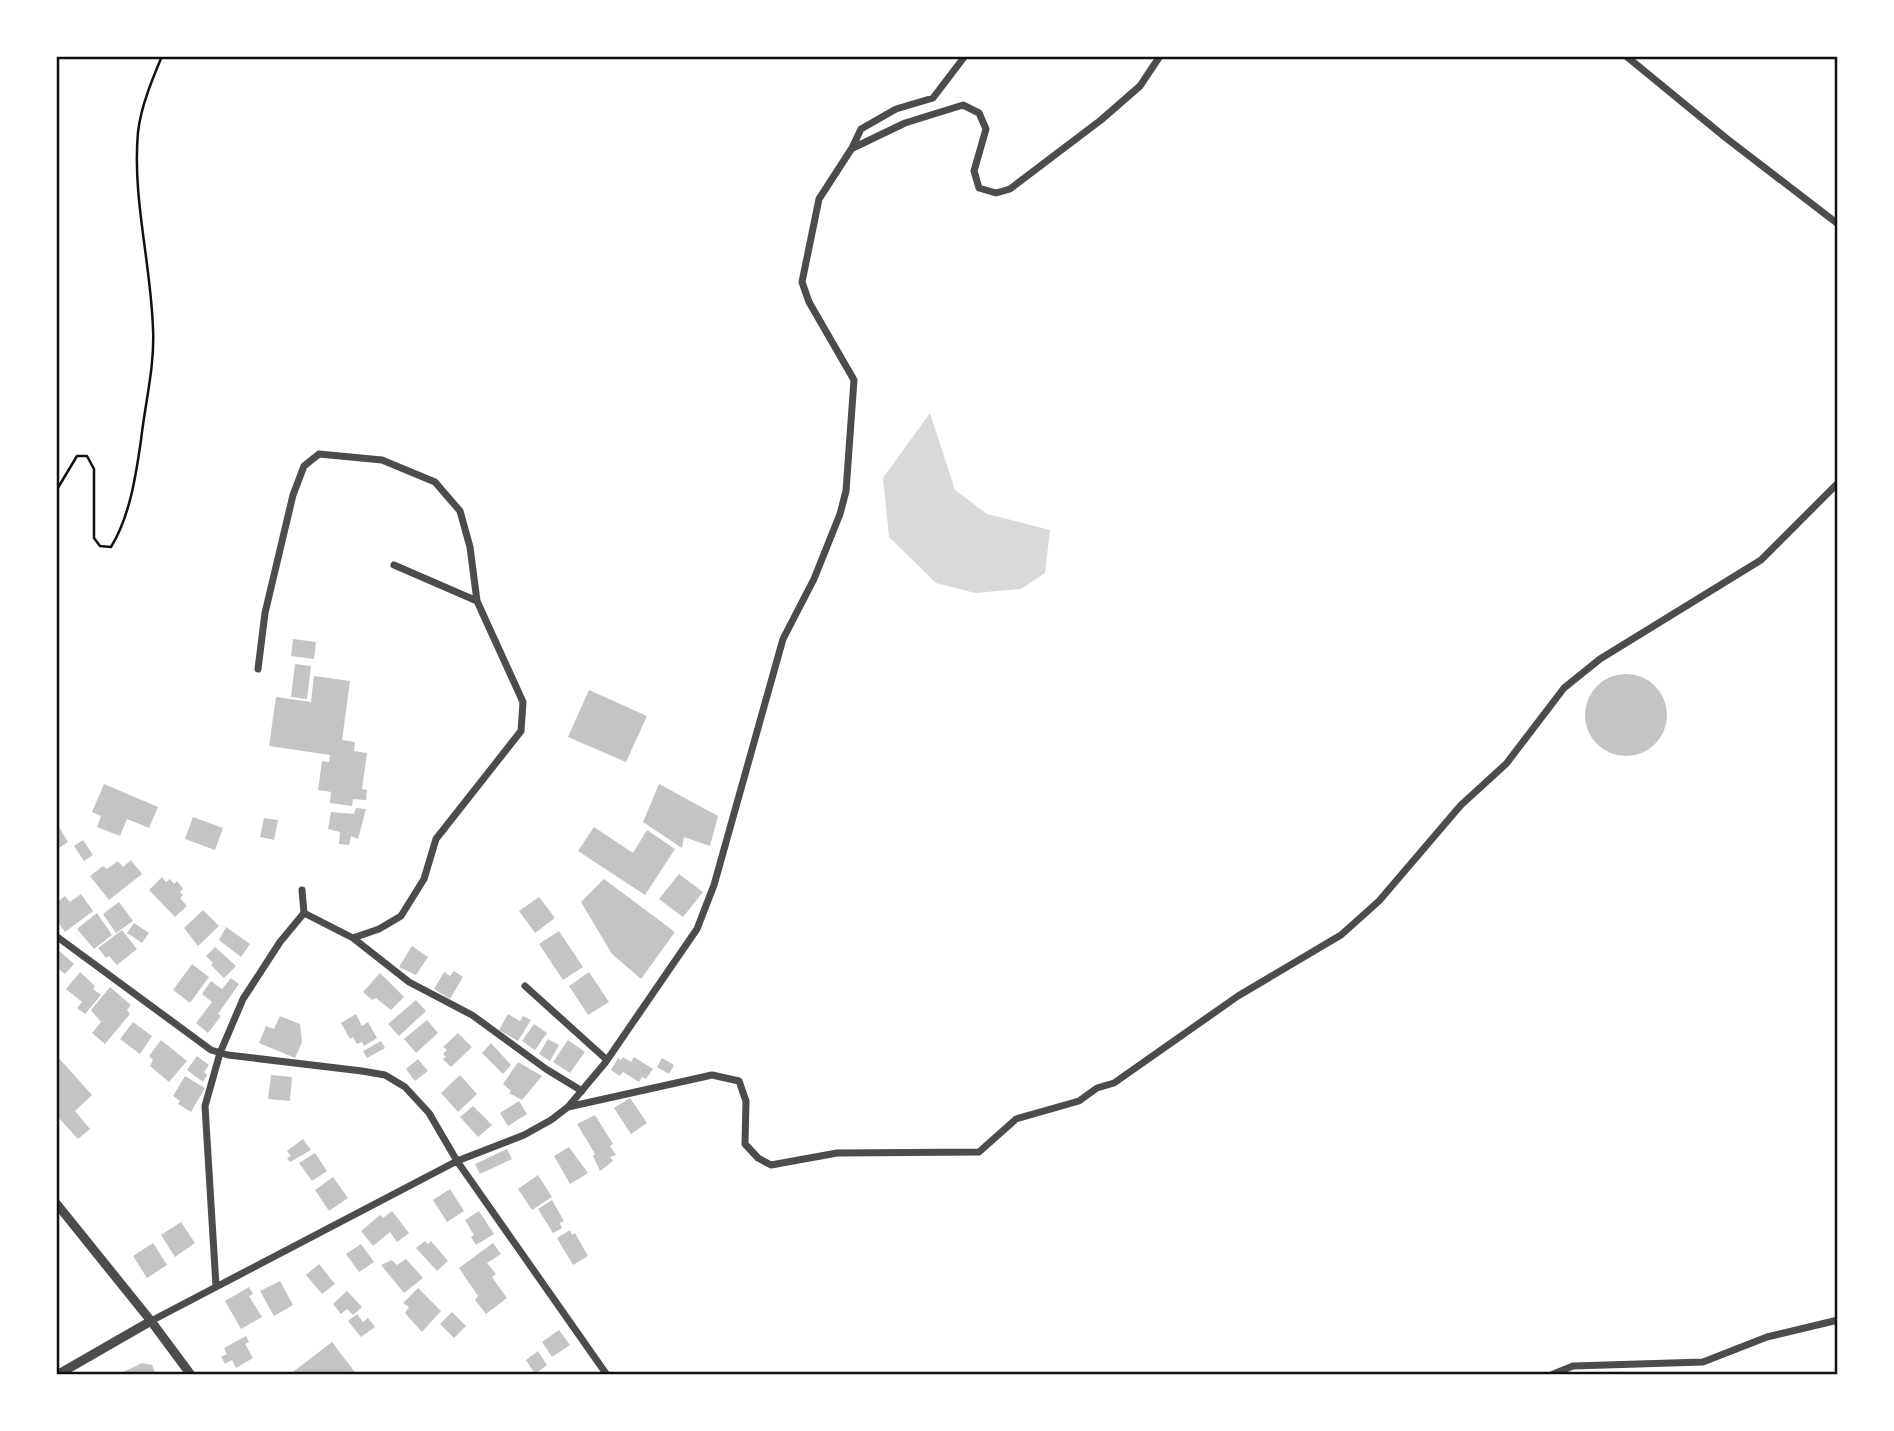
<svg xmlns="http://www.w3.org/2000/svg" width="1894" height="1431" viewBox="0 0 1894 1431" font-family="'PT Serif',serif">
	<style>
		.water { fill: #d9d9d9 }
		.building { fill: #c4c4c4 }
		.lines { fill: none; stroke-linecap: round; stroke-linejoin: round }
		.path { stroke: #111; stroke-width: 2.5 }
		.minor { stroke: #4c4c4c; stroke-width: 7 }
		.tertiary { stroke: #4c4c4c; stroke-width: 9 }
		.neatline { fill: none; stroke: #111; stroke-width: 2.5 }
	</style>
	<rect width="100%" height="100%" fill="#fff"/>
	<path class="water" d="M 930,413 L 955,490 L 987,514 L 1050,530 L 1045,573 L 1021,589 L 975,593 L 936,583 L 889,537 L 883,478 Z"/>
	<path class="building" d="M 293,639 L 316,642 L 314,659 L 291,656 Z
		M 295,664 L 311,666 L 307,699 L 291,697 Z
		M1585 715a41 41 0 1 1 82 0a41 41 0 1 1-82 0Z
		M 314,676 L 350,681 L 342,740 L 355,742 L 354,751 L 367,753 L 362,789 L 367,790 L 366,800 L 353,799 L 352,806 L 330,803 L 331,792 L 318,790 L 322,761 L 329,762 L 330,755 L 269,746 L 276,697 L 311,702 Z
		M 589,690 L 647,716 L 626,762 L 568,737 Z
		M 104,784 L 158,807 L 149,828 L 127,819 L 120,836 L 97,827 L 101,816 L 92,812 Z
		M 659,784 L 718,816 L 710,846 L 684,837 L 682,848 L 643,822 Z
		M 356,808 L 366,809 L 358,839 L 351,836 L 349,845 L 339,844 L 340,832 L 328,829 L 331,812 L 354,814 Z
		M 193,817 L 223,828 L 215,850 L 185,839 Z
		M 264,818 L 278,820 L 274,840 L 260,837 Z
		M 59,827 L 68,842 L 59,848 L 56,843 L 56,829 Z
		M 594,827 L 633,853 L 647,830 L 675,849 L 645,895 L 578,851 Z
		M 83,840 L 93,855 L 84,861 L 74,846 Z
		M 131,860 L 142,874 L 109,900 L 90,876 L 103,866 L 107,869 L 118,861 L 123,867 Z
		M 679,874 L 703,892 L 683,917 L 659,899 Z
		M 162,877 L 166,882 L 170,879 L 174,884 L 177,881 L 183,889 L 180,892 L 183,895 L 180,898 L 187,906 L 175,917 L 149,890 Z
		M 604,879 L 675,932 L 641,979 L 612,954 L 581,902 Z
		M 81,894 L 93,911 L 65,932 L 56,920 L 56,903 L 65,896 L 70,902 Z
		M 539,897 L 555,918 L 535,933 L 519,911 Z
		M 119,902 L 133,921 L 116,933 L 103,914 Z
		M 203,910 L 219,926 L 198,946 L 184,928 Z
		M 97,913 L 112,935 L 94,949 L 77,929 Z
		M 134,923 L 149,933 L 142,943 L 127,933 Z
		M 226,927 L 250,944 L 241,957 L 219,940 Z
		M 122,930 L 137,949 L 117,965 L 109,956 L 106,958 L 98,948 Z
		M 559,931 L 583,967 L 563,980 L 539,944 Z
		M 412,946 L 428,957 L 416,975 L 399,967 Z
		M 215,947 L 236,966 L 224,978 L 211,965 L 213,963 L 206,956 Z
		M 59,951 L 74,964 L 65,974 L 57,968 L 56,970 L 56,955 Z
		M 192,964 L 209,977 L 190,1003 L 173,990 Z
		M 454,971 L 463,977 L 450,999 L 434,989 L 444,972 L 450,976 Z
		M 80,972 L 95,986 L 93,989 L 101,995 L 85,1014 L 77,1008 L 82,1002 L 66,989 Z
		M 589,972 L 609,1002 L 588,1015 L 569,986 Z
		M 380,973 L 404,997 L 391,1010 L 376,998 L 372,1000 L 363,992 Z
		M 231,978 L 239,984 L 218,1014 L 221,1016 L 208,1033 L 196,1023 L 212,1002 L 202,994 L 211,981 L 222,989 Z
		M 110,987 L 131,1005 L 127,1010 L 130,1014 L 105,1044 L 92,1033 L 101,1022 L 91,1010 Z
		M 416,1000 L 426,1011 L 399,1036 L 388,1024 Z
		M 356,1014 L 362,1026 L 368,1022 L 377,1038 L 364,1046 L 362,1042 L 357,1044 L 353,1037 L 350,1039 L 341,1023 Z
		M 508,1014 L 520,1021 L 523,1016 L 531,1020 L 518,1041 L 499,1030 Z
		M 280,1016 L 300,1024 L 302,1042 L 295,1058 L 259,1043 L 266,1026 L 274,1029 Z
		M 427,1020 L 438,1033 L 416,1053 L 404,1039 Z
		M 133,1022 L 152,1036 L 140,1054 L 120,1039 Z
		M 534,1024 L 547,1033 L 535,1050 L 522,1041 Z
		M 458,1033 L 472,1047 L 451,1067 L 443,1059 L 446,1057 L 443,1054 L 447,1050 L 443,1047 Z
		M 548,1039 L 559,1045 L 550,1061 L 539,1054 Z
		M 161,1040 L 187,1061 L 169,1082 L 150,1066 L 153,1060 L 149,1056 Z
		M 568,1040 L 585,1052 L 570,1073 L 553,1062 Z
		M 381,1041 L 385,1048 L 367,1058 L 363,1051 Z
		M 491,1043 L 511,1065 L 503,1074 L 482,1053 Z
		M 56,1055 L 92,1095 L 75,1111 L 90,1129 L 78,1139 L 56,1115 Z
		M 197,1056 L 209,1065 L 204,1072 L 207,1075 L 203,1082 L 187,1070 Z
		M 623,1057 L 631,1062 L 634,1057 L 653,1069 L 646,1079 L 642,1077 L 639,1082 L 623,1072 L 620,1076 L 611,1070 L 618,1058 L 621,1060 Z
		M 662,1058 L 674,1065 L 669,1074 L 657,1067 Z
		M 418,1059 L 428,1071 L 415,1081 L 406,1069 Z
		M 518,1062 L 542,1076 L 522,1100 L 509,1093 L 511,1091 L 503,1084 Z
		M 271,1075 L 292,1077 L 290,1101 L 268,1099 Z
		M 460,1075 L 477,1094 L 458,1112 L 441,1093 Z
		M 185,1076 L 205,1088 L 191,1112 L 178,1104 L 180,1101 L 173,1096 Z
		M 630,1098 L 647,1123 L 631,1134 L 614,1108 Z
		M 519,1101 L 527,1114 L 508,1126 L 500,1113 Z
		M 473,1106 L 492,1125 L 478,1137 L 460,1117 Z
		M 595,1115 L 613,1144 L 610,1146 L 616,1155 L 610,1157 L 613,1161 L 600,1171 L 593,1156 L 595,1154 L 577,1124 Z
		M 303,1139 L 311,1150 L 290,1162 L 287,1158 L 291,1156 L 287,1151 Z
		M 569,1147 L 588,1173 L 570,1184 L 554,1156 Z
		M 507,1149 L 512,1159 L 480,1174 L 475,1164 Z
		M 315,1153 L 327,1171 L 312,1181 L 299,1163 Z
		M 538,1175 L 552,1197 L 532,1210 L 518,1189 Z
		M 333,1177 L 348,1198 L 329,1211 L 315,1190 Z
		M 450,1189 L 464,1211 L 447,1222 L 433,1200 Z
		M 552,1200 L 564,1221 L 560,1223 L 562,1228 L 553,1233 L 538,1209 Z
		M 392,1211 L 409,1233 L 397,1242 L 390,1232 L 373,1246 L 361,1231 L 380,1215 L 383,1218 Z
		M 479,1211 L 494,1234 L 476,1245 L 471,1237 L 474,1235 L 465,1220 Z
		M 181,1222 L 195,1243 L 175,1257 L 161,1235 Z
		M 570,1230 L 572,1235 L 575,1233 L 588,1256 L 573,1265 L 557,1238 Z
		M 425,1241 L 428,1244 L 431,1241 L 448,1261 L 437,1271 L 416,1248 Z
		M 153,1243 L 167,1265 L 147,1278 L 133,1256 Z
		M 493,1243 L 501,1254 L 487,1263 L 496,1274 L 492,1277 L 507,1298 L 486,1314 L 475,1300 L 478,1296 L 459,1268 Z
		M 361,1244 L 374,1262 L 359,1272 L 346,1254 Z
		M 406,1259 L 423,1278 L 404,1293 L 381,1265 L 392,1260 L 397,1265 Z
		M 319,1264 L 335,1284 L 322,1294 L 306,1275 Z
		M 280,1281 L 293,1305 L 274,1316 L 260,1291 Z
		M 249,1287 L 253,1294 L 249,1296 L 262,1317 L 241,1329 L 225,1301 Z
		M 418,1288 L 441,1311 L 422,1332 L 405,1313 L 409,1307 L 403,1303 Z
		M 347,1291 L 362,1307 L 353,1315 L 347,1309 L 341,1314 L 333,1304 Z
		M 452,1312 L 466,1326 L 454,1338 L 440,1324 Z
		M 357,1314 L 363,1322 L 368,1318 L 375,1327 L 361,1337 L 348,1321 Z
		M 559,1330 L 570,1345 L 552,1357 L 542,1342 Z
		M 246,1336 L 249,1342 L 245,1344 L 253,1358 L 236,1368 L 232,1360 L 225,1364 L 221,1357 L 227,1354 L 224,1348 Z
		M 332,1342 L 357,1375 L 289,1375 Z
		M 538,1351 L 547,1365 L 535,1374 L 526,1360 Z
		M 142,1363 L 152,1365 L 156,1375 L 124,1375 L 123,1372 Z"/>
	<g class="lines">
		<path class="path" d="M 56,491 L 77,456 L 87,456 L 94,469 L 94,538 L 100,546 L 111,547 C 130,516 136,475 141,440 C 145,404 155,365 153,329 C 151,263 132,198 138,132 C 141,106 152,80 162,56"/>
		<path class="minor" d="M 1626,56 L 1726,138 L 1838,224
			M 853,148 L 905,123 L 963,105 L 979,113 L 986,129 L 974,171 L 979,188 L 996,193 L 1010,189 L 1101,120 L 1140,86 L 1160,56
			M 394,565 L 477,601
			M 258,669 L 265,613 L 293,495 L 304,466 L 319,454 L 382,460 L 435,482 L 460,511 L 470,547 L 477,601 L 523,702 L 521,731 L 436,839 L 424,879 L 401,916 L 379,929 L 353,938 L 304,913
			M 56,936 L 211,1050 L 228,1055 L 362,1071 L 385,1075 L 405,1087 L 429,1113 L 457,1161 L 607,1375
			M 353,938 L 409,982 L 472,1015 L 546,1069 L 582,1091
			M 525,986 L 607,1060
			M 568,1107 L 712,1075 L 739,1081 L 746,1101 L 745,1144 L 758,1158 L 771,1165 L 837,1153 L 979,1152 L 1016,1119 L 1079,1101 L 1097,1088 L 1114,1083 L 1238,996 L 1341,935 L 1379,901 L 1461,805 L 1506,764 L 1564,688 L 1600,659 L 1761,560 L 1838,483
			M 216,1286 L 205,1106 L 220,1053 L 243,999 L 280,942 L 304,913 L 302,890
			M 151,1321 L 457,1161 L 524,1135 L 551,1120 L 568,1107 L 605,1063 L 697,929 L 714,885 L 783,639 L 814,579 L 840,514 L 846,491 L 854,380 L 809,302 L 802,282 L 819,199 L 852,148 L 861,129 L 896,109 L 933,98 L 965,56
			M 1551,1375 L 1573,1366 L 1703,1362 L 1767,1337 L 1838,1320"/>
		<path class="tertiary" d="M 56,1203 L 151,1321 L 191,1375
			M 57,1375 L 151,1321"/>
	</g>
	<rect width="1894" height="1431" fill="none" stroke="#ffffff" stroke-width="116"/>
	<rect x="58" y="58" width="1778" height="1315" class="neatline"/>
</svg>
